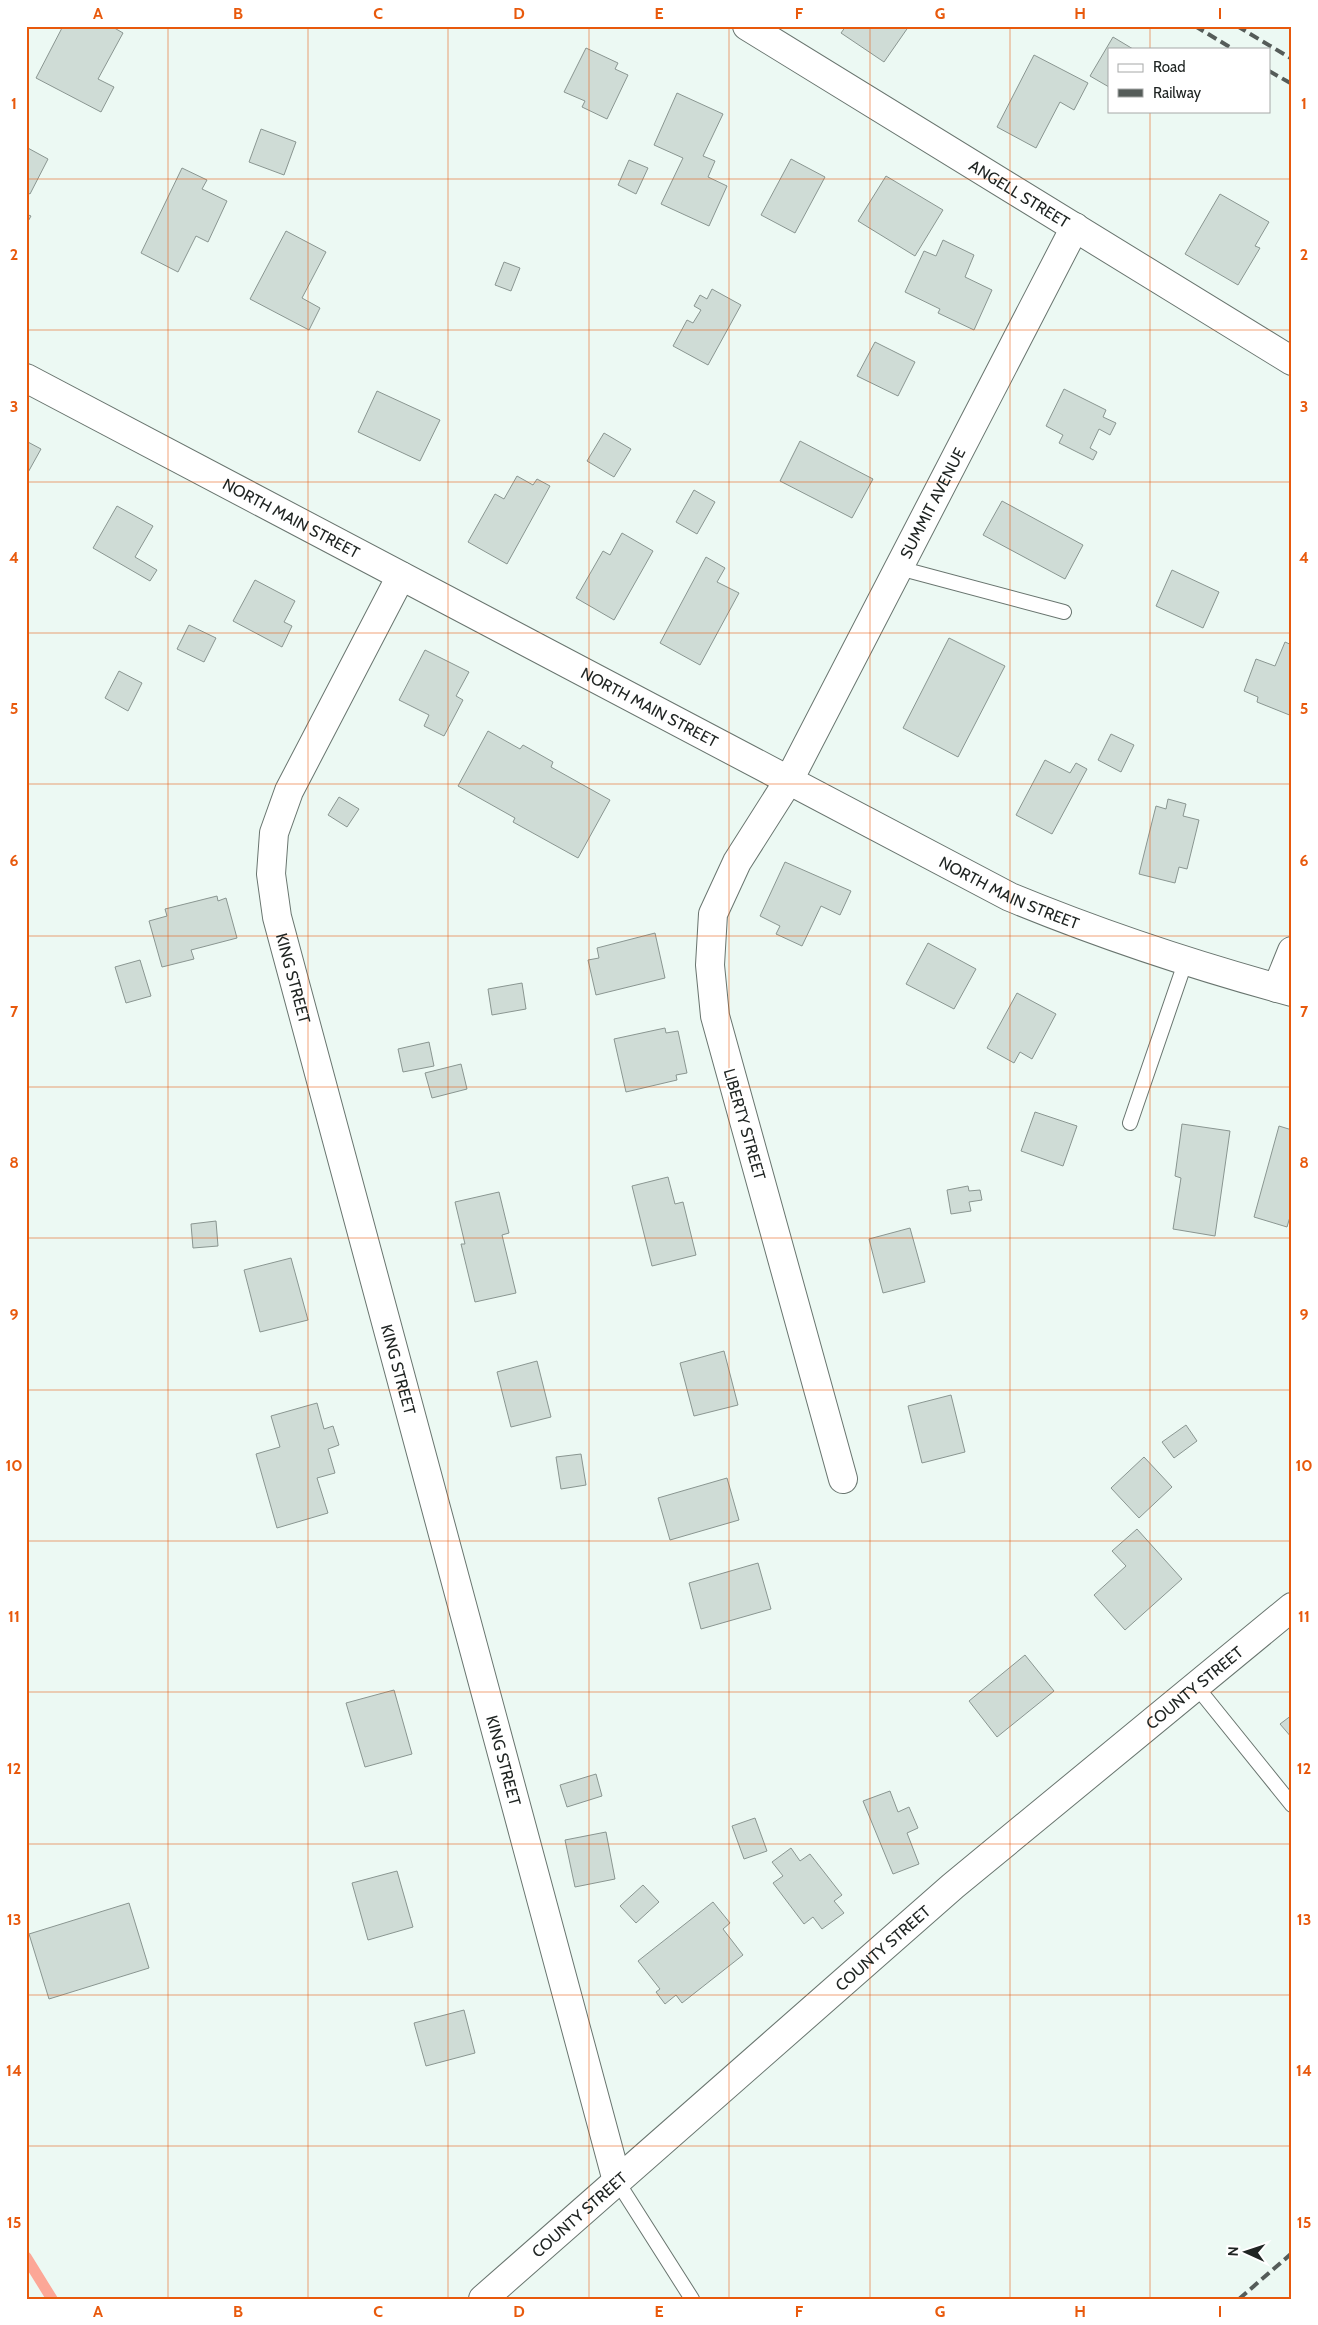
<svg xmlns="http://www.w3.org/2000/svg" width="1318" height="2325" viewBox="0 0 1318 2325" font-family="Cabin,sans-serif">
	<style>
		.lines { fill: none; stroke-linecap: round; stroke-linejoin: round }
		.stream { stroke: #fca797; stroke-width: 11 }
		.building { fill: #cfdcd6; stroke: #8a9691 }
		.lane-casing { stroke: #69756f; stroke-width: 16 }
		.street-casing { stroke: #69756f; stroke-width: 30 }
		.secondary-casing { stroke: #69756f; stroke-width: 30 }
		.lane { stroke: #fff; stroke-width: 14 }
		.street { stroke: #fff; stroke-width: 28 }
		.secondary { stroke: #fff; stroke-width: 28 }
		.rail { stroke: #555c59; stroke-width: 4; stroke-dasharray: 10 5; stroke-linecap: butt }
		.grid { fill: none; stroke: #e8590c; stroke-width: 1; stroke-opacity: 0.55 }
		.labels { text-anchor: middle; stroke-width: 4; stroke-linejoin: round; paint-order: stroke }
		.street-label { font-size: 16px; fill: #202523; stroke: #fff }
		.neatline { fill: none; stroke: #e8590c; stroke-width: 2 }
		.grid-label { font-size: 16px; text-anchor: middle; font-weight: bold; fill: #e8590c }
	</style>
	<rect width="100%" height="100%" fill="#ecf9f3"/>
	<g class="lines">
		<path class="stream" d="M 26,2257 L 52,2299"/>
	</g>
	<path class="building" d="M 63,26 L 111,26 L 123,33 L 98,79 L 114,87 L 101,112 L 36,78 Z
		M 846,26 L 909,26 L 884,62 L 841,33 Z
		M 1113,37 L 1133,49 L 1109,49 L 1109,87 L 1090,76 Z
		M 586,48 L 618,63 L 615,69 L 628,75 L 607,119 L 582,107 L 585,101 L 564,92 Z
		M 1034,55 L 1088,83 L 1074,110 L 1060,102 L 1036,148 L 997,127 Z
		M 677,93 L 723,114 L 703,156 L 715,161 L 708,177 L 727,186 L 709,226 L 661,204 L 683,158 L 654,145 Z
		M 261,129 L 296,142 L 284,175 L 249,162 Z
		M 26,147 L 48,159 L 30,194 L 26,192 Z
		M 791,159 L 825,177 L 795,233 L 761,215 Z
		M 629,160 L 648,168 L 636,194 L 618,185 Z
		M 182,168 L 207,180 L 202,189 L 227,201 L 208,242 L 196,236 L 178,272 L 141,253 Z
		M 886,176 L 943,210 L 915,256 L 858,221 Z
		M 1220,194 L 1269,222 L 1255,246 L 1260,248 L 1238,285 L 1185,254 Z
		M 26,214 L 31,216 L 26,225 Z
		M 286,231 L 326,252 L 302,298 L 320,308 L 309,330 L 250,299 Z
		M 943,240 L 974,255 L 965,277 L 992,290 L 974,330 L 938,313 L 940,309 L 905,292 L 924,251 L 936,256 Z
		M 504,262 L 520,268 L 511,291 L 495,285 Z
		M 712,289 L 741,305 L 708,365 L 673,346 L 687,320 L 693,323 L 701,310 L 694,306 L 700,295 L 707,299 Z
		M 875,342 L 915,362 L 898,396 L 857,376 Z
		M 1064,389 L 1106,410 L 1103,417 L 1116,423 L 1110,435 L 1099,429 L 1090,448 L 1097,452 L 1093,460 L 1059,443 L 1063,435 L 1046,426 Z
		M 377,391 L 440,420 L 420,461 L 358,432 Z
		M 604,433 L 631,449 L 614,477 L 587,461 Z
		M 26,441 L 41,449 L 26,476 Z
		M 800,441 L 873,479 L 852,518 L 780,481 Z
		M 517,476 L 533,485 L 537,479 L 550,486 L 507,564 L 468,542 L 495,494 L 504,499 Z
		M 694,490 L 715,502 L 697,534 L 676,522 Z
		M 1002,501 L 1083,545 L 1065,579 L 983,535 Z
		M 117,506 L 153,526 L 135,557 L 157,570 L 150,581 L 93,548 Z
		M 622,533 L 653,551 L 614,620 L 576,598 L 603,551 L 610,555 Z
		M 706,557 L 725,568 L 717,582 L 739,593 L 700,665 L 660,643 Z
		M 1172,570 L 1219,592 L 1203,628 L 1156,606 Z
		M 255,580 L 295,601 L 284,622 L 292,626 L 282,647 L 233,621 Z
		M 189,625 L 216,638 L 204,662 L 177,649 Z
		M 949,638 L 1005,666 L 958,757 L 903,728 Z
		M 1285,642 L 1292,645 L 1292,716 L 1257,702 L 1258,697 L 1244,691 L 1256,659 L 1275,666 Z
		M 425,650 L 469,672 L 456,696 L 463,700 L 444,736 L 424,726 L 429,715 L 399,700 Z
		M 119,671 L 142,683 L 128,711 L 105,698 Z
		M 488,731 L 520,749 L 523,745 L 553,762 L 551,767 L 610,800 L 578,858 L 513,822 L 515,818 L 458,786 Z
		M 1111,734 L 1134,745 L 1121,772 L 1098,760 Z
		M 1045,760 L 1070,773 L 1076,763 L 1087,769 L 1052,834 L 1016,815 Z
		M 339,797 L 359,809 L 347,827 L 328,815 Z
		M 1168,799 L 1186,804 L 1183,816 L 1199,820 L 1187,869 L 1179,867 L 1175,883 L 1139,874 L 1156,806 L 1166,809 Z
		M 785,862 L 851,891 L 840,915 L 821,906 L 802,946 L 776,934 L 780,926 L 760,916 Z
		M 217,896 L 218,901 L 226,898 L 237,938 L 191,950 L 194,959 L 162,967 L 149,921 L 167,916 L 165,909 Z
		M 655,933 L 665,978 L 596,995 L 588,960 L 599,958 L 597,948 Z
		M 928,943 L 976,969 L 954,1009 L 906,984 Z
		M 140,960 L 151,996 L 126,1003 L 115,967 Z
		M 522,983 L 526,1009 L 492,1015 L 488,989 Z
		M 1017,993 L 1056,1014 L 1032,1059 L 1020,1052 L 1014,1063 L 987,1048 Z
		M 665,1028 L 666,1033 L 678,1031 L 687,1073 L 676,1075 L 677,1080 L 626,1092 L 614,1039 Z
		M 429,1042 L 434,1066 L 403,1072 L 398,1049 Z
		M 461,1064 L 467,1089 L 432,1098 L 425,1073 Z
		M 1035,1112 L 1077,1126 L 1063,1166 L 1021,1151 Z
		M 1182,1124 L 1230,1131 L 1215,1236 L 1173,1229 L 1181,1178 L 1175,1176 Z
		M 1279,1126 L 1292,1130 L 1292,1210 L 1287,1227 L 1254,1217 Z
		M 668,1177 L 675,1204 L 683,1202 L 696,1255 L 652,1266 L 632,1186 Z
		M 968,1186 L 969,1191 L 980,1190 L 982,1200 L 969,1202 L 971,1211 L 951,1214 L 947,1190 Z
		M 499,1192 L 509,1233 L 502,1235 L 516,1293 L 475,1302 L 461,1244 L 465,1244 L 455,1202 Z
		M 216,1221 L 218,1246 L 193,1248 L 191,1224 Z
		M 910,1228 L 925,1282 L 883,1293 L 869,1239 Z
		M 291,1258 L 308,1320 L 260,1332 L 244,1270 Z
		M 724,1351 L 738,1405 L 694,1416 L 680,1363 Z
		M 537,1361 L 551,1417 L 511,1427 L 497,1372 Z
		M 951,1395 L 965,1452 L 922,1463 L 908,1406 Z
		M 317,1403 L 324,1429 L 333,1426 L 339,1445 L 328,1449 L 335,1473 L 317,1478 L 328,1513 L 277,1528 L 256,1454 L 280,1447 L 271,1416 Z
		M 1186,1425 L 1197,1441 L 1174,1458 L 1162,1442 Z
		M 581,1454 L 586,1485 L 561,1489 L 556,1457 Z
		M 1144,1457 L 1172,1487 L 1139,1518 L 1111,1488 Z
		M 727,1478 L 739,1520 L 670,1540 L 658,1498 Z
		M 1137,1529 L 1182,1579 L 1125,1630 L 1094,1595 L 1126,1566 L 1112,1551 Z
		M 758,1563 L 771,1609 L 701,1629 L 689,1583 Z
		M 1025,1655 L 1054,1691 L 997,1737 L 969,1701 Z
		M 394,1690 L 412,1754 L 365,1767 L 346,1703 Z
		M 1292,1715 L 1292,1738 L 1280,1724 Z
		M 596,1774 L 602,1796 L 567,1807 L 560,1785 Z
		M 890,1791 L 898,1812 L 909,1807 L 918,1828 L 907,1833 L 919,1864 L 893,1874 L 863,1801 Z
		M 755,1818 L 767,1851 L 744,1859 L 732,1826 Z
		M 606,1832 L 615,1879 L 575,1887 L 565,1840 Z
		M 791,1848 L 800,1861 L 810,1854 L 842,1895 L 834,1901 L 844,1913 L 822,1929 L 813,1917 L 804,1924 L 773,1883 L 783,1876 L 772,1862 Z
		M 397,1871 L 413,1927 L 368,1940 L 352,1883 Z
		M 643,1885 L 659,1902 L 636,1923 L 620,1906 Z
		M 713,1902 L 730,1923 L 723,1929 L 743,1955 L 682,2003 L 676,1995 L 665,2004 L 656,1992 L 660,1989 L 638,1961 Z
		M 129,1903 L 149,1968 L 49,1999 L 29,1934 Z
		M 464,2010 L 475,2053 L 426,2066 L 414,2023 Z"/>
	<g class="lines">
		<defs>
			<path id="lane" d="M 899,568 L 1064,612
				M 1130,1123 L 1186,960
				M 1196,1686 L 1292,1805
				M 617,2181 L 692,2299"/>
			<g id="street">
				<path id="s1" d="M 747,26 L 1292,361"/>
				<path id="s2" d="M 401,576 L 289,791 L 274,833 L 271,874 L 277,917 L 617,2181"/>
				<path d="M 1277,988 L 1292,951"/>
				<path id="s3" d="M 843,1479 L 715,1016 L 710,965 L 713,914 L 737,862 L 789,780 L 1075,227"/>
			</g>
			<g id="secondary">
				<path id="s4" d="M 26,378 L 1010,897 C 1102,935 1196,966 1292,992"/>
				<path id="s5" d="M 483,2299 L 953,1886 L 1292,1607"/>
			</g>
		</defs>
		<use href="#lane" class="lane-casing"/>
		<use href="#street" class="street-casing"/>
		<use href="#secondary" class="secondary-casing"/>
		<use href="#lane" class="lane"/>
		<use href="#street" class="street"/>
		<use href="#secondary" class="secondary"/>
		<path class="rail" d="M 1195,26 L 1233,49
			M 1237,26 L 1292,59
			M 1269,71 L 1292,84
			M 1239,2299 L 1292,2253"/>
	</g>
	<path class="grid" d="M 168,26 L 168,2299M 308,26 L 308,2299M 448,26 L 448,2299M 589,26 L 589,2299M 729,26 L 729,2299M 870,26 L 870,2299M 1010,26 L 1010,2299M 1150,26 L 1150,49M 1150,111 L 1150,2299M 26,179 L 1292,179M 26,330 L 1292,330M 26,482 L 1292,482M 26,633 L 1292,633M 26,784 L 1292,784M 26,936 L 1292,936M 26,1087 L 1292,1087M 26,1238 L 1292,1238M 26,1390 L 1292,1390M 26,1541 L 1292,1541M 26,1692 L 1292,1692M 26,1844 L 1292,1844M 26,1995 L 1292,1995M 26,2146 L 1292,2146"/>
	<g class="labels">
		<g class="street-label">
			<text dy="6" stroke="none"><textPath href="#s1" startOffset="320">ANGELL STREET</textPath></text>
			<text dy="6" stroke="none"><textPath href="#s3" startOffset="1049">SUMMIT AVENUE</textPath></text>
			<text dy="6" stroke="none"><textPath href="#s4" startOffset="300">NORTH MAIN STREET</textPath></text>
			<text dy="6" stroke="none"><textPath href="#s4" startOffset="705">NORTH MAIN STREET</textPath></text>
			<text dy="6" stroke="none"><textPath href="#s4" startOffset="1110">NORTH MAIN STREET</textPath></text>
			<text dy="6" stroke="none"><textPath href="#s2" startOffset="435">KING STREET</textPath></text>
			<text transform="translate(745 1124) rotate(74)" y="6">LIBERTY STREET</text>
			<text dy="6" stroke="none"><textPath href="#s2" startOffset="840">KING STREET</textPath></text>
			<text dy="6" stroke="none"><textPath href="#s5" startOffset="938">COUNTY STREET</textPath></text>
			<text dy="6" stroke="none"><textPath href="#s2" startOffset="1245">KING STREET</textPath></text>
			<text dy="6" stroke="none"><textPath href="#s5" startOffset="532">COUNTY STREET</textPath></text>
			<text dy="6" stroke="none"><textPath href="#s5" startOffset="128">COUNTY STREET</textPath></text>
		</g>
	</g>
	<rect width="1318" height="2325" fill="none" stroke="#ffffff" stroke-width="55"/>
	<rect x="1108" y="48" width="162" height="65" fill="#ffffff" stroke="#a6a8a7"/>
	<rect x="1118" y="64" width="25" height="8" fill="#ffffff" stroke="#a6a8a7"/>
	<text x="1153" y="72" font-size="15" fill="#202523">Road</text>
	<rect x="1118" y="89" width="25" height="8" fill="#555c59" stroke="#a6a8a7"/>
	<text x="1153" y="98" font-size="15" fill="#202523">Railway</text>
	<g transform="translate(1246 2252) rotate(273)" stroke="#ffffff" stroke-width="4" paint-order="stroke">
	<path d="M0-4L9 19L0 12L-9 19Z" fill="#202523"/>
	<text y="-8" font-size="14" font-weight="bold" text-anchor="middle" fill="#202523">N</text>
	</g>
	<rect x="28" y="28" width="1262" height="2270" class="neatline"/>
	<g class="grid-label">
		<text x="98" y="19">A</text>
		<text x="238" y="19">B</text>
		<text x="378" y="19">C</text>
		<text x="519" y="19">D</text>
		<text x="659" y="19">E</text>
		<text x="799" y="19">F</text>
		<text x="940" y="19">G</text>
		<text x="1080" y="19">H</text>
		<text x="1220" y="19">I</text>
		<text x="14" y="109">1</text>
		<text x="1304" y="109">1</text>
		<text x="14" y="260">2</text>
		<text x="1304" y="260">2</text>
		<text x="14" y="412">3</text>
		<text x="1304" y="412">3</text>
		<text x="14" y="563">4</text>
		<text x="1304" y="563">4</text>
		<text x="14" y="714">5</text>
		<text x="1304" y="714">5</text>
		<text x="14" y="866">6</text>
		<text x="1304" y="866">6</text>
		<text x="14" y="1017">7</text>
		<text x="1304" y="1017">7</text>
		<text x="14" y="1168">8</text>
		<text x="1304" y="1168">8</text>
		<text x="14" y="1320">9</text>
		<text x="1304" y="1320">9</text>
		<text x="14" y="1471">10</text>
		<text x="1304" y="1471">10</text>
		<text x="14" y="1622">11</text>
		<text x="1304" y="1622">11</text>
		<text x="14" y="1774">12</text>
		<text x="1304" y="1774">12</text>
		<text x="14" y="1925">13</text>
		<text x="1304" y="1925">13</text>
		<text x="14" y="2076">14</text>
		<text x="1304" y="2076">14</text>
		<text x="14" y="2228">15</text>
		<text x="1304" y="2228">15</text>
		<text x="98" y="2317">A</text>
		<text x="238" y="2317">B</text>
		<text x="378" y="2317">C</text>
		<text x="519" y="2317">D</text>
		<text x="659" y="2317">E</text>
		<text x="799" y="2317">F</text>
		<text x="940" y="2317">G</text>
		<text x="1080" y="2317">H</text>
		<text x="1220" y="2317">I</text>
	</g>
</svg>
